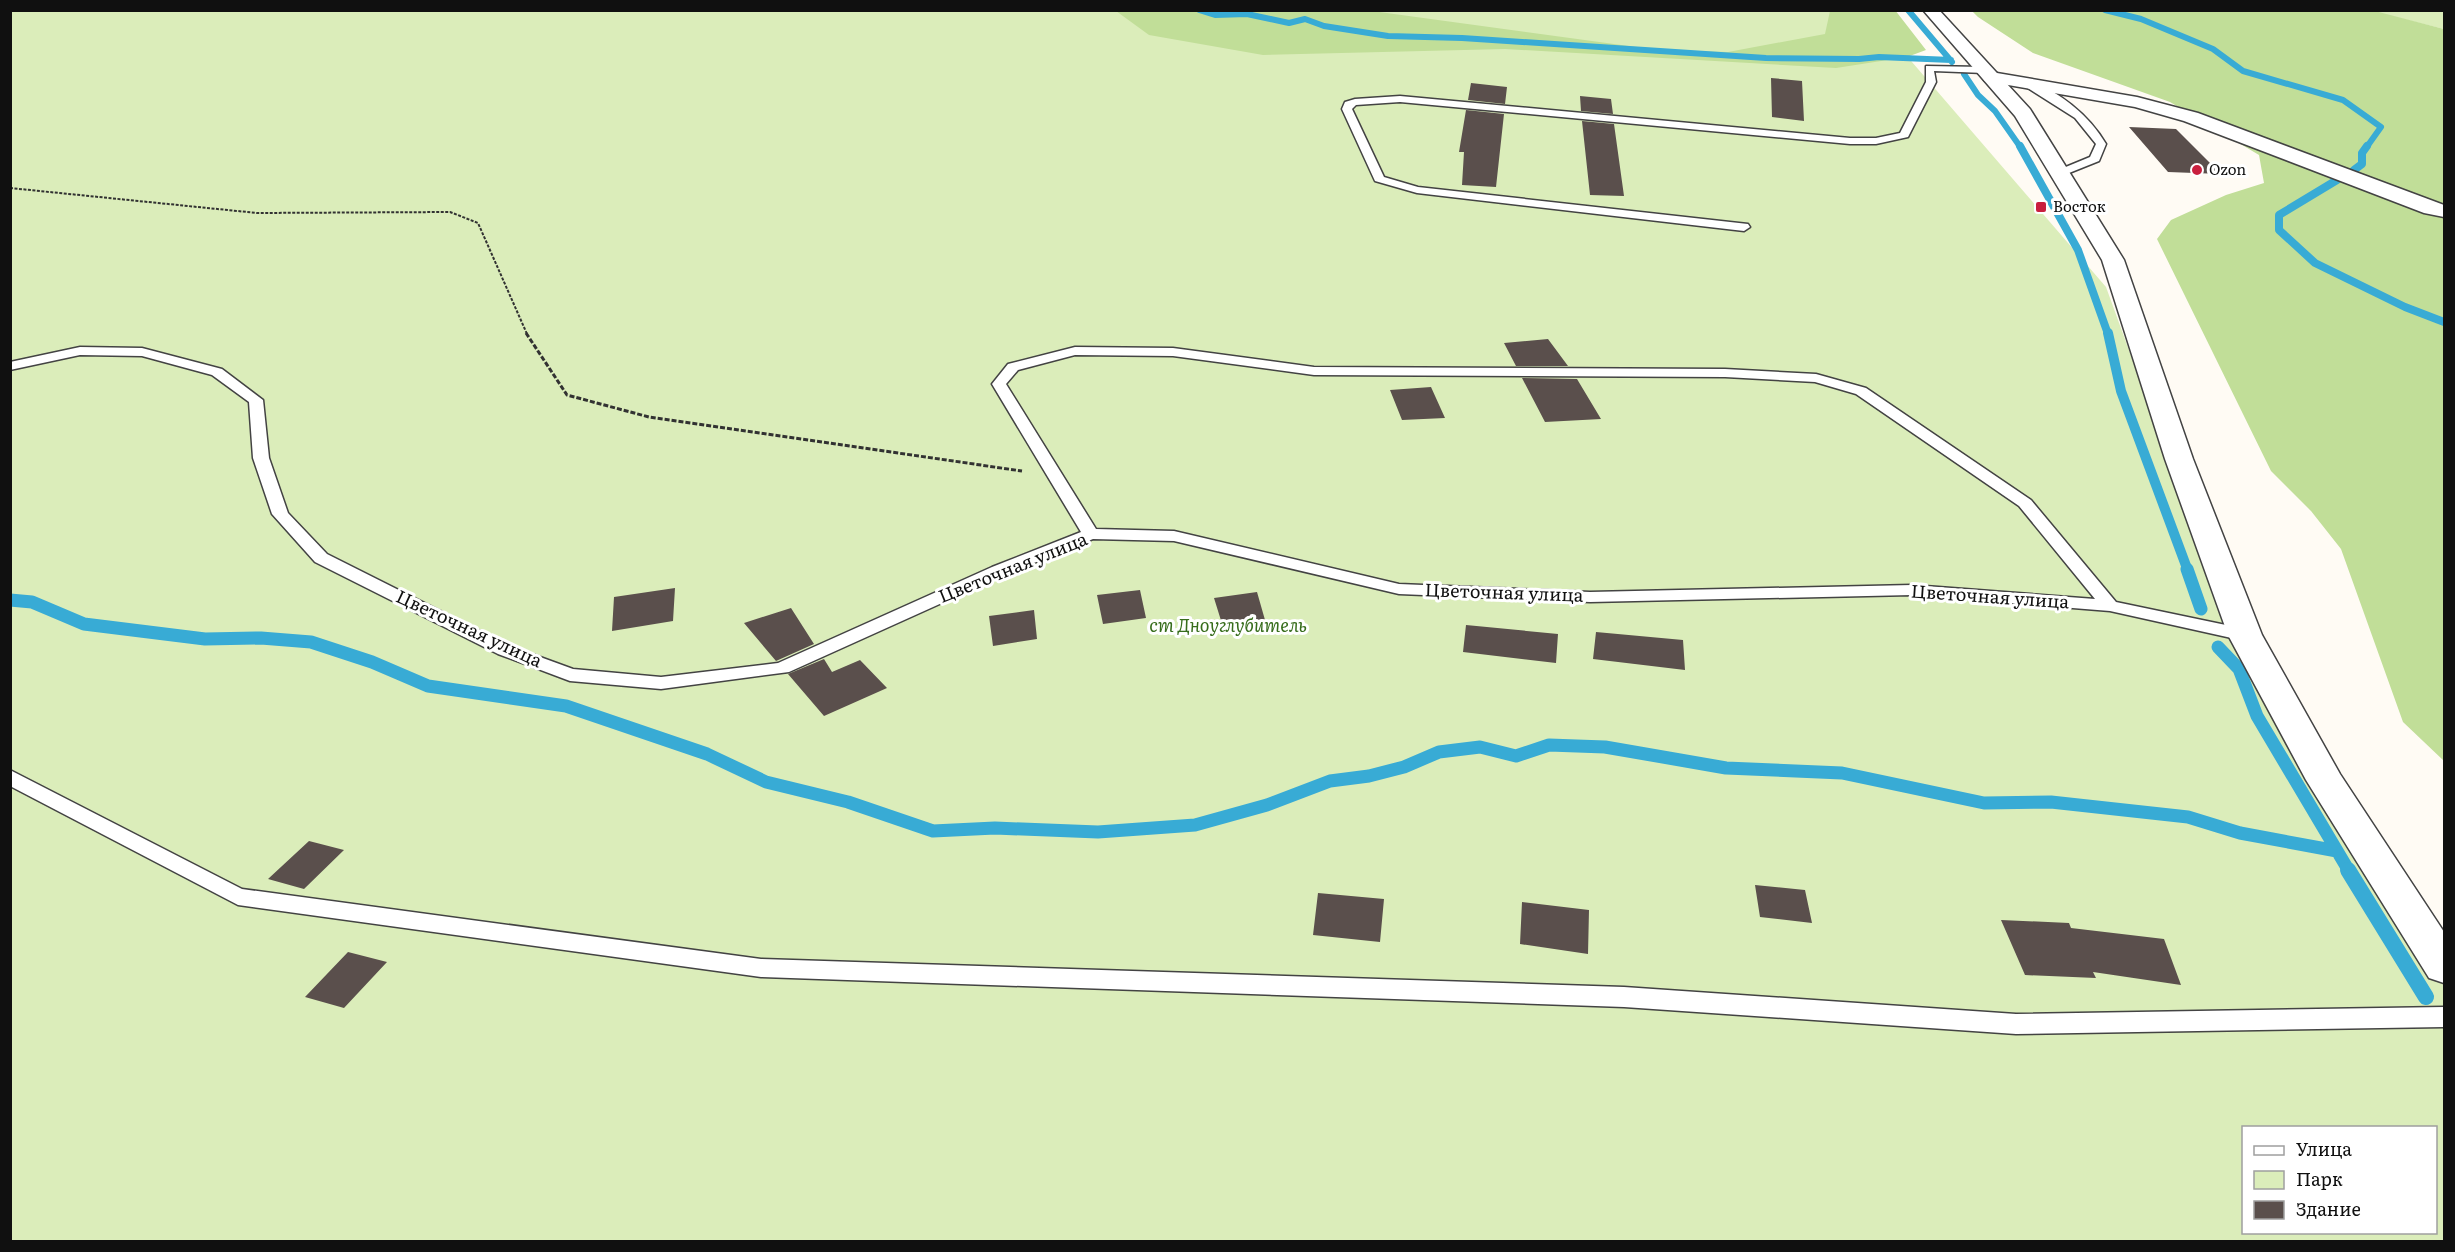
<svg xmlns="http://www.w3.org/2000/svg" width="2455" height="1252" viewBox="0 0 2455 1252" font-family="Literata,serif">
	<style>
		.green { fill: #dbedba; fill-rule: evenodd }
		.forest { fill: #c1de98 }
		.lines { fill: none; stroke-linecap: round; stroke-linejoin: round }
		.stream-far4 { stroke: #38abd5; stroke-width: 6 }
		.stream-far3 { stroke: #38abd5; stroke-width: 8 }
		.stream-far2 { stroke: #38abd5; stroke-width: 10 }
		.stream-far1 { stroke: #38abd5; stroke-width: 13 }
		.stream { stroke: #38abd5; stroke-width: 16 }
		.building { fill: #5a4f4c }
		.service-casing { stroke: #434343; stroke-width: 3 }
		.minor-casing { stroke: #434343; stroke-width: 3 }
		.tertiary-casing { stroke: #434343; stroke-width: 3 }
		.path-far1 { stroke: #323232; stroke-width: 2; stroke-dasharray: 3 1.5; stroke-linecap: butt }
		.path { stroke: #323232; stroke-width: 3; stroke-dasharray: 5 2; stroke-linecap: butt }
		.service { fill: #fff; fill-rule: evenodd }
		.minor { fill: #fff; fill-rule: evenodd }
		.tertiary { fill: #fff; fill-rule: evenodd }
		.poi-dot { fill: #c91f3e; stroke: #fff; stroke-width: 2 }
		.labels { text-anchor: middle; stroke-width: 6; stroke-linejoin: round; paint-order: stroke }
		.far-poi-label { font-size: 15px; fill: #101010; stroke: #fff; text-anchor: start }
		.street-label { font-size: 18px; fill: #101010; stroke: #fff }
		.park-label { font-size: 18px; font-style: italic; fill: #376d1c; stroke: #fff }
	</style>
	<rect width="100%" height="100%" fill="#fffbf4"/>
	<path class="green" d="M 10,11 L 1868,11 L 2106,287 L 2231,631 L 2444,967 L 2444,1241 L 11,1241 ZM 2244,1128 L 2436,1128 L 2436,1232 L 2244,1232 Z
		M 2371,11 L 2444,11 L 2444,29 Z"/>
	<path class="forest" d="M 1895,10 L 1926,50 L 1907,57 L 1836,68 L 1505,49 L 1263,55 L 1149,35 L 1116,11 L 1372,11 L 1658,50 L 1728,52 L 1825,34 L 1830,11 Z
		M 2371,10 L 2444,29 L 2444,761 L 2403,722 L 2341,549 L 2311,511 L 2271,471 L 2157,239 L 2171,220 L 2226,195 L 2264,183 L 2259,155 L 2170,102 L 2033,53 L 1978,17 L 1972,11 Z"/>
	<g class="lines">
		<path class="stream-far4" d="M 1199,10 L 1215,15 L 1247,14 L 1289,23 L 1305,19 L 1324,26 L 1388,36 L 1462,38 L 1766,58 L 1859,59 L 1879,57 L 1951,60
			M 1908,10 L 1952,62
			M 2105,10 L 2141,19 L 2213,49 L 2243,71 L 2343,100 L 2381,127 L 2366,148
			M 1964,74 L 1978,95 L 1995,111 L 2021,148"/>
		<path class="stream-far3" d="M 2020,146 L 2078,250 L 2108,334
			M 2354,170 L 2362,164 L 2362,153 L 2367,146
			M 2337,180 L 2279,215 L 2279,230 L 2315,263 L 2405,307 L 2444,322"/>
		<path class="stream-far2" d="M 2108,333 L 2121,391 L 2188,571"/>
		<path class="stream-far1" d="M 2187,569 L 2201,609
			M 10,600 L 32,602 L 84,624 L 205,639 L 261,638 L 311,642 L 372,662 L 428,686 L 566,706 L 707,754 L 766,782 L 848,802 L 933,831 L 995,828 L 1098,832 L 1195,825 L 1267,805 L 1330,781 L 1369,776 L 1404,767 L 1439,752 L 1480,747 L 1516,756 L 1549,745 L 1605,747 L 1726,768 L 1842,773 L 1984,803 L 2051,802 L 2188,817 L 2240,833 L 2337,851
			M 2218,647 L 2239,669 L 2257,716 L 2349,871"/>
		<path class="stream" d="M 2348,870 L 2426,997"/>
	</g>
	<path class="building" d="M 1771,78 L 1802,81 L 1804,121 L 1772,117 Z
		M 1471,83 L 1507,87 L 1505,104 L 1468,100 Z
		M 1580,96 L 1611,99 L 1613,114 L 1581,111 Z
		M 1466,110 L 1504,114 L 1496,187 L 1462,185 L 1464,152 L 1459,152 Z
		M 1582,121 L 1614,124 L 1624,196 L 1590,195 Z
		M 2129,127 L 2176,129 L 2221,174 L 2168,172 Z
		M 1548,339 L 1568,366 L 1516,366 L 1504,343 Z
		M 1522,378 L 1577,379 L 1601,419 L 1545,422 Z
		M 1431,387 L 1445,418 L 1402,420 L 1390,390 Z
		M 675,588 L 673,621 L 612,631 L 614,597 Z
		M 1140,590 L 1146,618 L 1103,624 L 1097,595 Z
		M 1257,592 L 1265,620 L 1223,627 L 1214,598 Z
		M 791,608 L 814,644 L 776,661 L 744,623 Z
		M 1034,610 L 1037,639 L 993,646 L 989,616 Z
		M 1466,625 L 1558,634 L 1556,663 L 1463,652 Z
		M 1596,632 L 1683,640 L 1685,670 L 1593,659 Z
		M 824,659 L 832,672 L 860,660 L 887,688 L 824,716 L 788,674 Z
		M 309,841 L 344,850 L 304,889 L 268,879 Z
		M 1755,885 L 1805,890 L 1812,923 L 1760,917 Z
		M 1318,893 L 1384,899 L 1380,942 L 1313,935 Z
		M 1522,902 L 1589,910 L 1588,954 L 1520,944 Z
		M 2001,920 L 2069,923 L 2071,928 L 2164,939 L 2181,985 L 2093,972 L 2096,978 L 2025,975 Z
		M 348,952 L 387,962 L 344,1008 L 305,997 Z"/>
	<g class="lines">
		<defs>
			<path id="service" d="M 1926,66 L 1984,67 L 1989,70 L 1984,73 L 1934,71 L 1936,82 L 1908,137 L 1876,144 L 1850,144 L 1400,102 L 1356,105 L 1352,109 L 1384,177 L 1418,187 L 1748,224 L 1750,227 L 1744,231 L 1417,193 L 1375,181 L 1342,109 L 1345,102 L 1355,99 L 1400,96 L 1850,138 L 1876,138 L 1900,133 L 1926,82 Z
				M 2026,80 C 2058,90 2089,115 2106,144 L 2099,161 L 2064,175 L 2056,175 L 2056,171 L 2090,157 L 2096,144 L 2075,118 L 2023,85 L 2021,83 Z
				M 80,347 L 142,348 L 222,369 L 263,400 L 269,458 L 288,513 L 327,554 L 510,646 L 573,669 L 661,677 L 778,663 L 992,567 L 1081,532 L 992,384 L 1008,364 L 1075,347 L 1173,348 L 1314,367 L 1725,369 L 1816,374 L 1866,388 L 2031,500 L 2116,602 L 2245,629 L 2251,631 L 2254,635 L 2251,639 L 2245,641 L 2110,611 L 1912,595 L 1590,602 L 1399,594 L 1174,541 L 1093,539 L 1004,575 L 789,672 L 661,689 L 570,681 L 498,654 L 315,562 L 272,514 L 253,458 L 249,402 L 212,375 L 142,356 L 80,355 L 10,370 L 10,362 ZM 1075,355 L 1173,356 L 1314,375 L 1725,377 L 1815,382 L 1856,394 L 2019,506 L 2095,599 L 1912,585 L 1590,592 L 1399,584 L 1174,531 L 1096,529 L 1006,384 L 1018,370 Z
				M 10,770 L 242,889 L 761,959 L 1624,987 L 2016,1014 L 2444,1007 L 2444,1027 L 2016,1034 L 1624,1007 L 761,977 L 238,905 L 10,786 Z"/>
			<path id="minor" d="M 1991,72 L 2137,97 L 2198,113 L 2444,205 L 2444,217 L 2424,213 L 2184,121 L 2135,107 L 1985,81 L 1982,77 L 1985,73 Z"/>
			<path id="tertiary" d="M 1923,10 L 1939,10 L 2030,109 L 2124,260 L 2193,459 L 2262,635 L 2340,774 L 2444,932 L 2444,983 L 2429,978 L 2306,780 L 2228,635 L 2165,459 L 2102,260 L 2015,116 Z"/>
		</defs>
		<use href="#service" class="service-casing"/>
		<use href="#minor" class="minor-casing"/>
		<use href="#tertiary" class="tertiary-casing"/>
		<path class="path-far1" d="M 10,188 L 257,213 L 450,212 L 478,223 L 527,334"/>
		<path class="path" d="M 526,333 L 567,395 L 649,417 L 1022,471"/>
		<use href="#service" class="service"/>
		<use href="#minor" class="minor"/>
		<use href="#tertiary" class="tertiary"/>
	</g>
	<g class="poi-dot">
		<circle cx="2197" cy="170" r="6"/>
		<rect x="2035" y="201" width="12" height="12" rx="3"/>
	</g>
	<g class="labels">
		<g class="far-poi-label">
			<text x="2209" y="175">Ozon</text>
			<text x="2053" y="212">Восток</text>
		</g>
		<g class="street-label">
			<text transform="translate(1013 568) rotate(-22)" y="6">Цветочная улица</text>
			<text transform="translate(1504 593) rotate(2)" y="6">Цветочная улица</text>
			<text transform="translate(1990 597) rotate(4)" y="6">Цветочная улица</text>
			<text transform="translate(469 629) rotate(25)" y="6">Цветочная улица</text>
		</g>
		<g class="park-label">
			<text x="1228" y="632">ст Дноуглубитель</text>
		</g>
	</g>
	<rect width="2455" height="1252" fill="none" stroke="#101010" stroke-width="24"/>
	<rect x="2242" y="1126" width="195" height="108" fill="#ffffff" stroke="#9f9f9f" stroke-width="1.5"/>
	<rect x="2254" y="1146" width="30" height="9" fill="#ffffff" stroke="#9f9f9f" stroke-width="1.5"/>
	<text x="2296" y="1156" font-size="18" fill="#101010">Улица</text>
	<rect x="2254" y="1171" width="30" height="18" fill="#dbedba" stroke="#9f9f9f" stroke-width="1.5"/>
	<text x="2296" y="1186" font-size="18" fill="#101010">Парк</text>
	<rect x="2254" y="1201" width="30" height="18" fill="#5a4f4c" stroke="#9f9f9f" stroke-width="1.5"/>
	<text x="2296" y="1216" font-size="18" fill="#101010">Здание</text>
</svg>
